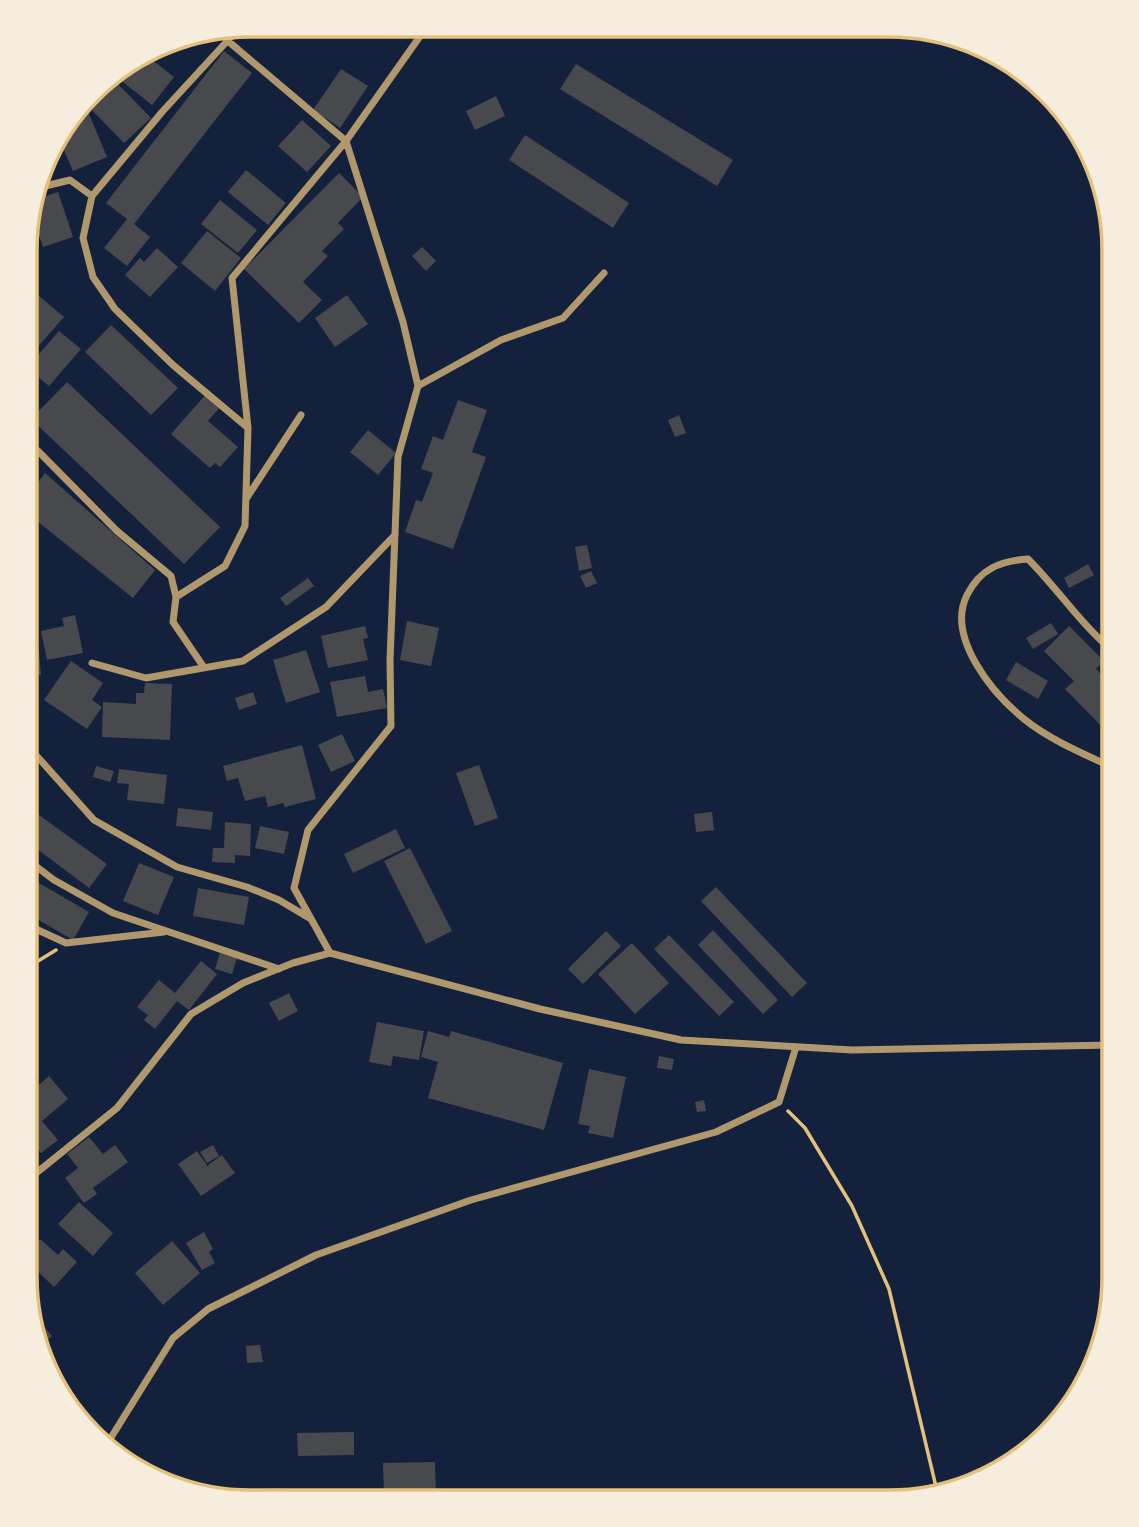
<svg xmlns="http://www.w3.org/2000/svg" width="1139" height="1527" viewBox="0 0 1139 1527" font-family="'Source Serif 4',serif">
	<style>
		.building { fill: #48494c }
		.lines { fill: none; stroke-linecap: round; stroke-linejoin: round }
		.path { stroke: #e5c07b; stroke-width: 3.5 }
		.minor { stroke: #b1986c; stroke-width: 7 }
		.rim { fill: none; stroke: #e5c07b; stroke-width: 3.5 }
	</style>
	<rect width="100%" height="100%" fill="#14213d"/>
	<path class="building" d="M 305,25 L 353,25 L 353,26 L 309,38 Z
		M 701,26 L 726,26 L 716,38 Z
		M 224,51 L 252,73 L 134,224 L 150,237 L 127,266 L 104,248 L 127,219 L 106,203 Z
		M 146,55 L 174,77 L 152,105 L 114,75 Z
		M 576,64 L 733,160 L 717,186 L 560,89 Z
		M 341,69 L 368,86 L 340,128 L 313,110 Z
		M 116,82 L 151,118 L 124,143 L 89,107 Z
		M 496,96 L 505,116 L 475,130 L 466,111 Z
		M 84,102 L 107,157 L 73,171 L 57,134 Z
		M 302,120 L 331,146 L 307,172 L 278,146 Z
		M 525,135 L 629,203 L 613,228 L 509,160 Z
		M 47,160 L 51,171 L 42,174 L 45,166 Z
		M 246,170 L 286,203 L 268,225 L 228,192 Z
		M 339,173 L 363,197 L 338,223 L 344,229 L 322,251 L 328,256 L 303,282 L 322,300 L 299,323 L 244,269 Z
		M 58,192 L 73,237 L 43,247 L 30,209 L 33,200 Z
		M 220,200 L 257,230 L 238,253 L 201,224 Z
		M 207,231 L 241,258 L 215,291 L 181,263 Z
		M 422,247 L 436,261 L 426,271 L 412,256 Z
		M 157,248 L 178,267 L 150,297 L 125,275 L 140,258 L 144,262 Z
		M 26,285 L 64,317 L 26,360 Z
		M 347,295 L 368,324 L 335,347 L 315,318 Z
		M 111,325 L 178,388 L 151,415 L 85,352 Z
		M 59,331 L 81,349 L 49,386 L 27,368 Z
		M 67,382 L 220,527 L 184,564 L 31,419 Z
		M 206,394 L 221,406 L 208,421 L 238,447 L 220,467 L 215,463 L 210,468 L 171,434 Z
		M 458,400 L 487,410 L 472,452 L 486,457 L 453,549 L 405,532 L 416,500 L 422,502 L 433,473 L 421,469 L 433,436 L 443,440 Z
		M 679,415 L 686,433 L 675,437 L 668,420 Z
		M 368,430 L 396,453 L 378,475 L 350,452 Z
		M 45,473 L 155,570 L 133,598 L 32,517 L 34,488 Z
		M 26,499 L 41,675 L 26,676 Z
		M 587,545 L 592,568 L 579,571 L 575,547 Z
		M 1088,564 L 1094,575 L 1069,588 L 1064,578 Z
		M 591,571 L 597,583 L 586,588 L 580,576 Z
		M 308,578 L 314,586 L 286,606 L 280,598 Z
		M 75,615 L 83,653 L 47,660 L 41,631 L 64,626 L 62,618 Z
		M 407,621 L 439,628 L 431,666 L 400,660 Z
		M 1051,623 L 1058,634 L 1033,649 L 1026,638 Z
		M 365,626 L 368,638 L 363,639 L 368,660 L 328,668 L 321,636 Z
		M 1069,626 L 1104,661 L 1096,669 L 1111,685 L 1114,682 L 1114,732 L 1111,736 L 1065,689 L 1074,681 L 1044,651 Z
		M 306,650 L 320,692 L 286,703 L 273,660 Z
		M 71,661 L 103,683 L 92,700 L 102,707 L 87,729 L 44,700 Z
		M 1016,662 L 1048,681 L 1038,699 L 1006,680 Z
		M 365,676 L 368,692 L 383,689 L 387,708 L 337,717 L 330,682 Z
		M 145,683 L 172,684 L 170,740 L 102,737 L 103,702 L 136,704 L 136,693 L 144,693 Z
		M 253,692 L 257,704 L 239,710 L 235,698 Z
		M 342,734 L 355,761 L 331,772 L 318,745 Z
		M 302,745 L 316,799 L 285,807 L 283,803 L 268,807 L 265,796 L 245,801 L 238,778 L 227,781 L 223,766 Z
		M 479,765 L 498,818 L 475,826 L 456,773 Z
		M 96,766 L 114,771 L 110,782 L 93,777 Z
		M 119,769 L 167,775 L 164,804 L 127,800 L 129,784 L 117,783 Z
		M 25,805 L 107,864 L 89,888 L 25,840 Z
		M 178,808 L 213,812 L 211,830 L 176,826 Z
		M 712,812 L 714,830 L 696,832 L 694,814 Z
		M 225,822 L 251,824 L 250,856 L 235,855 L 235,863 L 212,862 L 213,848 L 224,848 Z
		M 260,826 L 289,832 L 284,854 L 255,848 Z
		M 396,829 L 405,848 L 353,873 L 344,854 Z
		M 410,848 L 452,931 L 426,944 L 384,861 Z
		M 139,863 L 174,877 L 158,915 L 123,901 Z
		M 25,875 L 89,912 L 73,940 L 25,912 Z
		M 716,887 L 807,983 L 792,997 L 701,901 Z
		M 198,888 L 249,897 L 244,925 L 193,916 Z
		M 713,930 L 778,1000 L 763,1014 L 698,945 Z
		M 606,931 L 621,946 L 583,984 L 568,969 Z
		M 669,935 L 734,1002 L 719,1016 L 654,949 Z
		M 632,943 L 669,983 L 635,1014 L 598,974 Z
		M 220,953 L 237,958 L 232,974 L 215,969 Z
		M 201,961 L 217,974 L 189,1010 L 177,1001 L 155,1029 L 144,1020 L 148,1015 L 137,1007 L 159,980 L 175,993 Z
		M 289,993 L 298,1011 L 279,1021 L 269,1003 Z
		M 377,1022 L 424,1031 L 419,1060 L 393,1056 L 391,1066 L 369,1062 Z
		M 428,1031 L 449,1037 L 451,1031 L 563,1063 L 544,1130 L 428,1098 L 438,1062 L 421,1057 Z
		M 659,1056 L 674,1059 L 672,1070 L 657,1068 Z
		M 589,1069 L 626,1077 L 613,1138 L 588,1133 L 590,1126 L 578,1124 Z
		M 49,1076 L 68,1099 L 42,1121 L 58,1140 L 41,1153 L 25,1134 L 25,1097 Z
		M 704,1100 L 706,1111 L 697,1112 L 695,1102 Z
		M 89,1137 L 103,1154 L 115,1145 L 128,1162 L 93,1188 L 97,1194 L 84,1203 L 65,1178 L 78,1168 L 67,1154 Z
		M 213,1145 L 219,1156 L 207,1163 L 200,1152 Z
		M 197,1151 L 209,1168 L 208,1165 L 222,1155 L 235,1173 L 201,1196 L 178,1164 Z
		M 79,1202 L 113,1233 L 93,1256 L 58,1224 Z
		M 204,1232 L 213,1249 L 209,1252 L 215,1263 L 202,1270 L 186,1243 Z
		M 40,1239 L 58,1255 L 63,1249 L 77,1262 L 54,1287 L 25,1259 L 25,1255 Z
		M 172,1241 L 200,1273 L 163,1305 L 135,1273 Z
		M 40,1322 L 52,1336 L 41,1346 L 36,1326 Z
		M 260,1345 L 263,1362 L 247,1363 L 246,1346 Z
		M 354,1432 L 354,1455 L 298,1456 L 297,1433 Z
		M 435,1462 L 436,1497 L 424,1497 L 425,1501 L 396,1501 L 396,1497 L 384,1497 L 383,1463 Z
		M 270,1488 L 371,1494 L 371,1501 L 270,1501 Z"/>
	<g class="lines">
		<path class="path" d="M 25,969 L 56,950
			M 788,1111 L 805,1128 L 852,1206 L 889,1289 L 937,1491"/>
		<path class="minor" d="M 241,26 L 162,112 L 92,196 L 83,238 L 93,277 L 115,309 L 173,365 L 247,427
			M 37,188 L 70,180 L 92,196
			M 418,386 L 501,340 L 563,318 L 604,273
			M 38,451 L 117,531 L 171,576 L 176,597
			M 246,499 L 301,415
			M 92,663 L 146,678 L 243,661 L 326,607 L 395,535
			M 203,666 L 173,622 L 176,597 L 225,566 L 245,526 L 248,428 L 232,278 L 346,141 L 228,41
			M 26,744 L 94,820 L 177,867 L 247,887 L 279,900 L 311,919
			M 1114,768 C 1084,754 1050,740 1024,719 C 992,693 946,637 967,595 C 980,569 1000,561 1028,559 C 1058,589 1081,625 1114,652
			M 25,858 L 54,880 L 113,913 L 279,969
			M 25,924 L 66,943 L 164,932
			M 330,953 L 294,888 L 308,830 L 391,726 L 390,660 L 398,457 L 418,386 L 403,322 L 346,141 L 428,25
			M 25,1182 L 117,1108 L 191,1014 L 243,983 L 293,963 L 330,953 L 540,1009 L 681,1040 L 852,1050 L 1114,1045
			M 107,1444 L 173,1338 L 208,1309 L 316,1255 L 471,1200 L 716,1132 L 779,1102 L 796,1047"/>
	</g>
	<path d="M0 0H1139V1527H0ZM250 37H889A213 213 0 0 1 1102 250V1277A213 213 0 0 1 889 1490H250A213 213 0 0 1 37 1277V250A213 213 0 0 1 250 37Z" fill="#f5edde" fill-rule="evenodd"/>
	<path class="rim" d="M250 37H889A213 213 0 0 1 1102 250V1277A213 213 0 0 1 889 1490H250A213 213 0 0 1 37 1277V250A213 213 0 0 1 250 37Z"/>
</svg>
